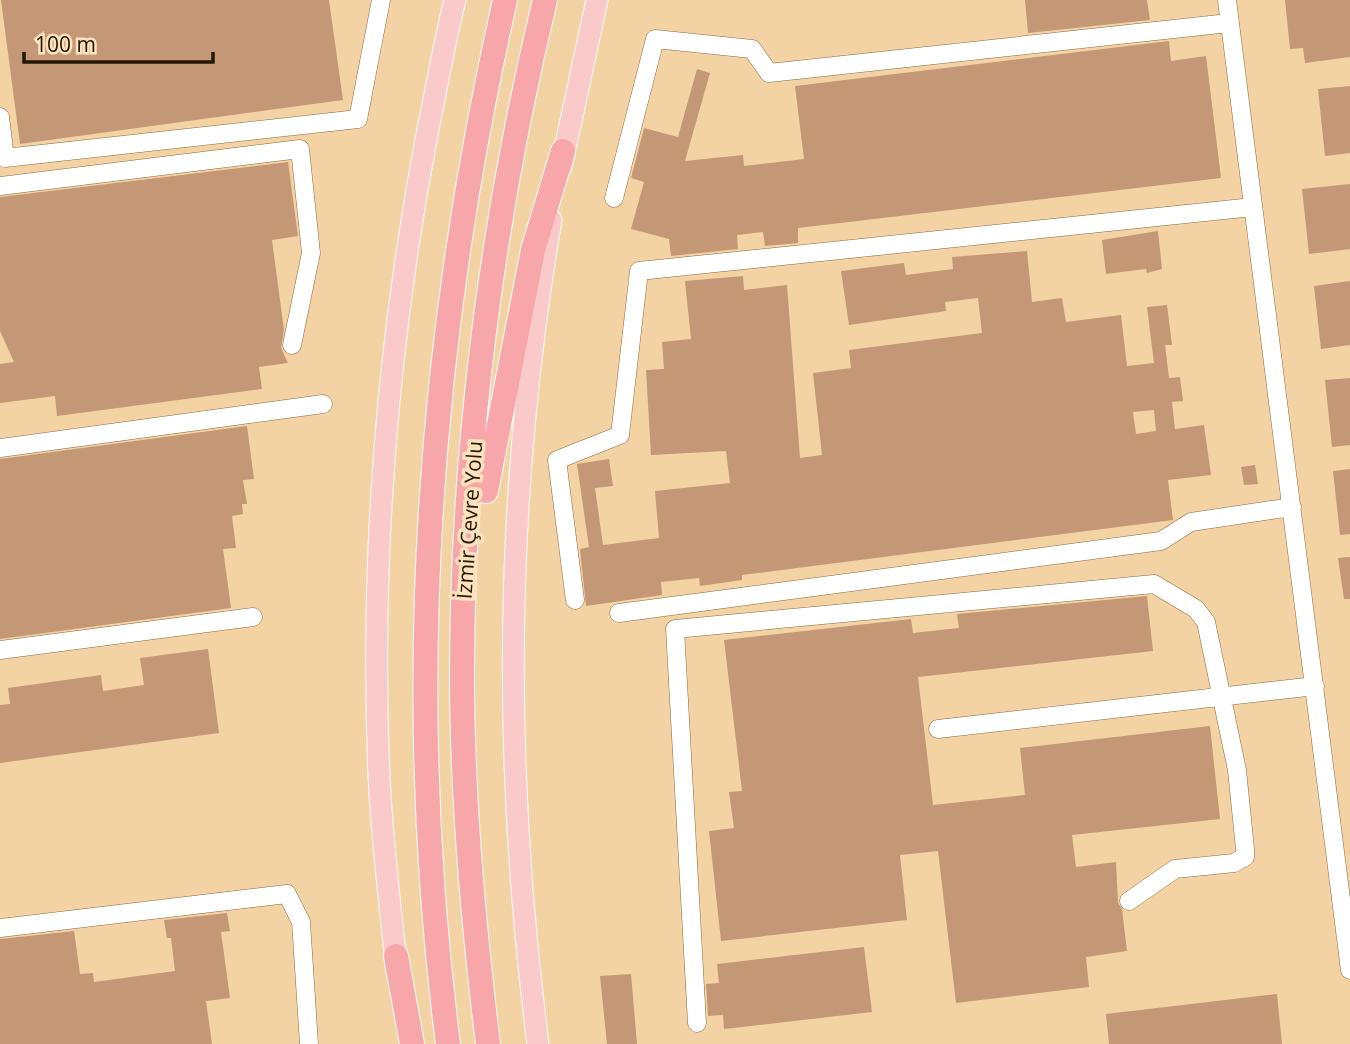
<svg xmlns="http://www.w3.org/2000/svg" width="1350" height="1044" viewBox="0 0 1350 1044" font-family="'Open Sans',sans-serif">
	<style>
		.building { fill: #c49776; fill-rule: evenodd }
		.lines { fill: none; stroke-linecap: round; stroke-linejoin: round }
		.minor-casing { stroke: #876b3e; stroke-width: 19 }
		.major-casing { stroke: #fff; stroke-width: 23 }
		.highway-casing { stroke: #fff; stroke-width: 26 }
		.minor { stroke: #fff; stroke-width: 18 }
		.major { stroke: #facacb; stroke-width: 21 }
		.highway { stroke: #f7a7a9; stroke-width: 24 }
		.labels { text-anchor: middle; stroke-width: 7; stroke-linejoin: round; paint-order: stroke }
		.street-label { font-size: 21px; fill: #231806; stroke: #fbe2bc }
	</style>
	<rect width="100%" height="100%" fill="#f3d3a4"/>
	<path class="building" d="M 1,0 L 329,0 L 343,100 L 20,144 Z
		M 1025,0 L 1147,0 L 1150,20 L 1028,33 Z
		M 1285,0 L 1350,0 L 1350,57 L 1305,63 L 1303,48 L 1290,49 Z
		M 1169,41 L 1171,61 L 1206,56 L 1221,178 L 798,228 L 798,243 L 765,246 L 763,232 L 737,235 L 738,249 L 671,256 L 669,239 L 631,229 L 644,182 L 631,178 L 644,128 L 678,137 L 697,69 L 710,73 L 685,161 L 743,155 L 744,166 L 804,159 L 795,86 Z
		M 1350,86 L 1350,153 L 1325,156 L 1318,89 Z
		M 288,162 L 298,236 L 272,240 L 284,330 L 281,348 L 288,363 L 259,367 L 262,389 L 57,416 L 55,396 L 0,403 L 0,364 L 14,362 L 0,331 L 0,197 Z
		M 1350,184 L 1350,249 L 1309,254 L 1302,189 Z
		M 1158,231 L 1162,269 L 1147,273 L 1146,269 L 1106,274 L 1102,240 Z
		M 1027,251 L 1032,302 L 1062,298 L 1066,322 L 1121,315 L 1127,366 L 1154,363 L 1147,307 L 1167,305 L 1172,345 L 1165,345 L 1169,378 L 1180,377 L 1183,401 L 1172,402 L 1175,429 L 1204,425 L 1211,475 L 1168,480 L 1173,520 L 742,575 L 742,580 L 700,586 L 699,578 L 661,582 L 662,595 L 586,606 L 580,549 L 589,547 L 577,464 L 609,459 L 613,486 L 595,488 L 603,545 L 659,538 L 655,491 L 730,483 L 726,451 L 651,455 L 646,370 L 664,369 L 662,342 L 691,339 L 685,281 L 743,276 L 744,290 L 787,285 L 800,458 L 822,455 L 813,373 L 851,368 L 849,350 L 982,333 L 978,298 L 945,302 L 946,311 L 849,325 L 841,271 L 904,263 L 906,275 L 953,269 L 952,257 ZM 1154,410 L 1156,431 L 1136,434 L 1133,412 Z
		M 1350,281 L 1350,345 L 1321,349 L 1314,286 Z
		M 1350,378 L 1350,445 L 1332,447 L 1325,380 Z
		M 247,426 L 254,479 L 243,480 L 247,504 L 242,504 L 243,514 L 232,516 L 236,548 L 223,549 L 231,608 L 0,639 L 0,459 Z
		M 1255,465 L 1258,484 L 1244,485 L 1241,467 Z
		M 1350,469 L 1350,534 L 1340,535 L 1333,471 Z
		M 1350,557 L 1350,599 L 1344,599 L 1338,558 Z
		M 1147,596 L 1153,651 L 918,677 L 933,805 L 1025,795 L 1020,748 L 1210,726 L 1220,819 L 1072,835 L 1076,867 L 1116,862 L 1118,903 L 1122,909 L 1127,951 L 1086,957 L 1089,987 L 956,1003 L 938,851 L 900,855 L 907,920 L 721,941 L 709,831 L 734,828 L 729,792 L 742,791 L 724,640 L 911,619 L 913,633 L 959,628 L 957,614 Z
		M 208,649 L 219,733 L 0,763 L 0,705 L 10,704 L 8,688 L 101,675 L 103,691 L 144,685 L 140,658 Z
		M 227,913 L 230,931 L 221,932 L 230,998 L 206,1001 L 212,1044 L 0,1044 L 0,939 L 74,931 L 80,974 L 93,973 L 94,982 L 175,971 L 171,938 L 167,938 L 164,920 Z
		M 864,947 L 872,1012 L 724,1029 L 723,1015 L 708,1016 L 706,984 L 719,983 L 717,964 Z
		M 631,974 L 637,1044 L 607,1044 L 600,976 Z
		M 1277,994 L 1282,1044 L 1109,1044 L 1106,1014 Z"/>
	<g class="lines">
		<defs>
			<path id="minor" d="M 1227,0 L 1350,970
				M 0,117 L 5,158 L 358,119 L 381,0
				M 0,186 L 300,149 L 311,253 L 292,345
				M 614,198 L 655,39 L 752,49 L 769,73 L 1229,23
				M 0,448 L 323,404
				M 575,600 L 557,460 L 620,435 L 639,271 L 1253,207
				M 619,613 L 1161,541 L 1191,522 L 1292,507
				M 0,650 L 253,617
				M 938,729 L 1315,686
				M 0,928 L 287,894 L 301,922 L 309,1044
				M 697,1023 L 675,629 L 1154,584 L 1196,609 L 1206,622 L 1237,770 L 1245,849 L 1245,857 L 1234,863 L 1175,869 L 1129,901"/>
			<path id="major" d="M 561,167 L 597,0
				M 397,971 C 390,906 382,841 379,776 C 370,560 387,342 428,129 C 437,86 444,43 455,0
				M 538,1044 C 503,771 504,491 551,220"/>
			<path id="highway" d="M 486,491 L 533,250 L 563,151
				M 396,956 L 412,1044
				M 448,1044 C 403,694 427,344 505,0
				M 488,1044 C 473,922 462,799 462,675 C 462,450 492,219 545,0"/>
		</defs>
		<use href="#minor" class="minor-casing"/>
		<use href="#major" class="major-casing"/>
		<use href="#highway" class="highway-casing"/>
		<use href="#minor" class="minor"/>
		<use href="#major" class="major"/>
		<use href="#highway" class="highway"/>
	</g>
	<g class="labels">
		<g class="street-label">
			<text transform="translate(470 520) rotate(-86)" y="7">İzmir Çevre Yolu</text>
		</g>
	</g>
	<path d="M24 52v10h189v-10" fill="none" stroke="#231806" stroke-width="3.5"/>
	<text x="35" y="52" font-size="21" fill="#231806" stroke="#fbe2bc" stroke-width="5" paint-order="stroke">100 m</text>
</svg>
